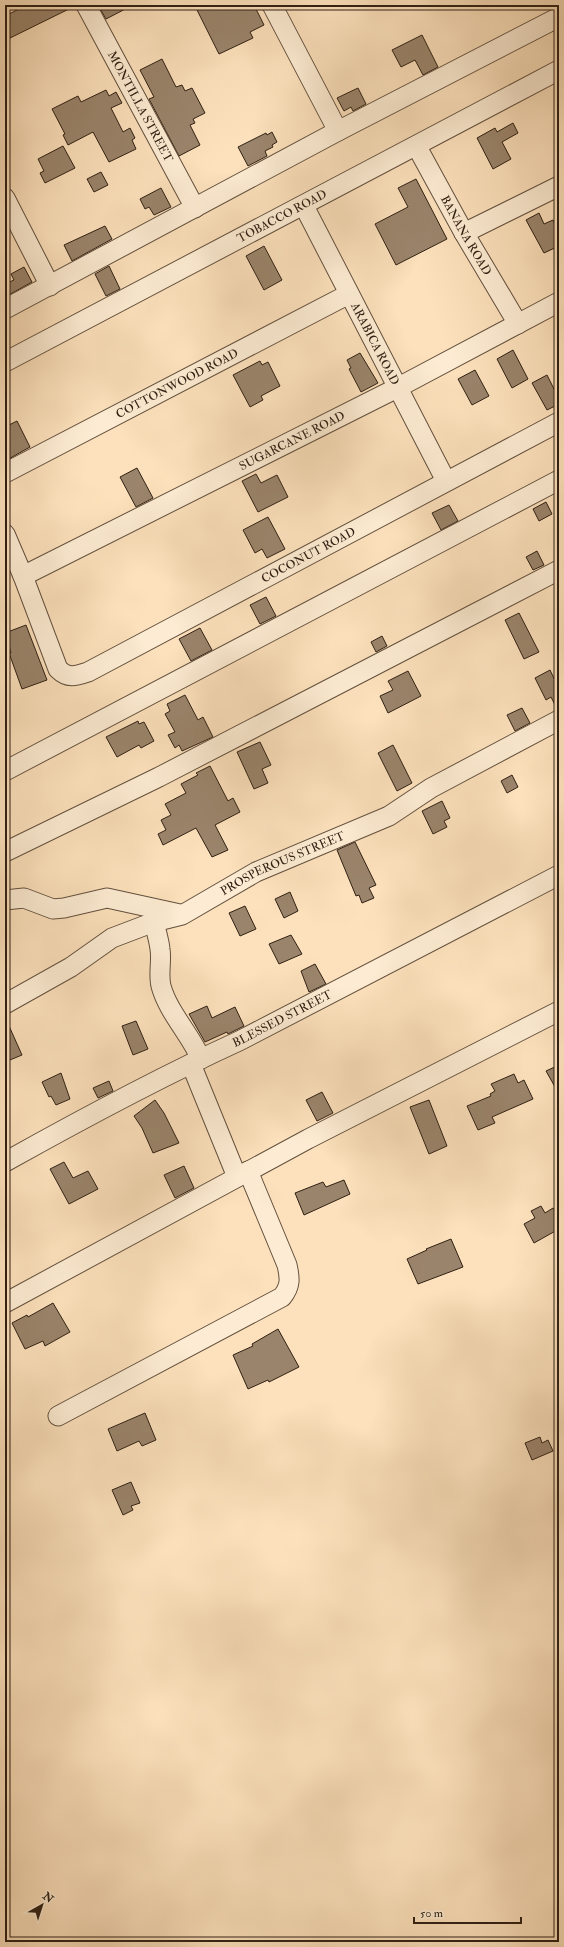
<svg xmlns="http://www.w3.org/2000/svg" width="564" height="1947" viewBox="0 0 564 1947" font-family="'IM FELL Double Pica',serif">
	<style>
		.building { fill: #9a846b; stroke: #302014 }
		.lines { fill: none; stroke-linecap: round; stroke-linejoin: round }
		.minor-casing { stroke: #63503e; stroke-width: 21 }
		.minor { stroke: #fdecd3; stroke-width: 19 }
		.labels { text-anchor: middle; stroke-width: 3; stroke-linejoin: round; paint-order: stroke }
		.street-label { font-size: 12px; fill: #302014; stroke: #fdecd3 }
	</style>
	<rect width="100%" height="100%" fill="#fce1bc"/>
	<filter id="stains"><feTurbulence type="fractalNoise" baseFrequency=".005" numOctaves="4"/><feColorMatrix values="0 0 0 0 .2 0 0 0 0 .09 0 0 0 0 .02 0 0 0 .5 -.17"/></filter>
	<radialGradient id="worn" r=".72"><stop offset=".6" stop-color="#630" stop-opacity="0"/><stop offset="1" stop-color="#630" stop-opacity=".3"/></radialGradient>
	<path class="building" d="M 27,5 L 75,5 L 75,6 L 8,39 L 5,32 L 5,16 Z
		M 98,5 L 133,5 L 106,19 Z
		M 207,5 L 254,5 L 264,25 L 250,32 L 253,38 L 219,54 L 197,10 Z
		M 422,35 L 438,67 L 423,75 L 415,60 L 401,67 L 392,50 Z
		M 162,59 L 176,87 L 182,85 L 185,91 L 192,88 L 205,113 L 193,119 L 195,123 L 190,125 L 200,145 L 179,156 L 149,99 L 154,97 L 140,70 Z
		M 358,88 L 366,104 L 353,111 L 351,107 L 344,111 L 337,98 Z
		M 106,90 L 109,96 L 116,92 L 122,103 L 111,108 L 123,132 L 130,128 L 135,138 L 132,140 L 136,149 L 109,162 L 93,132 L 68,145 L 63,135 L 65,134 L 52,109 L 78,96 L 81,102 Z
		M 513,123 L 518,133 L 502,142 L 511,159 L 493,169 L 477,138 L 495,128 L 497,132 Z
		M 272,132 L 277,142 L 272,145 L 273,147 L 265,151 L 267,156 L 248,166 L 238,147 L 266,133 L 267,135 Z
		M 63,146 L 75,168 L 45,183 L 40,173 L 44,171 L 38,159 Z
		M 101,172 L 108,185 L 94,192 L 87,179 Z
		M 416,179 L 447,239 L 396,265 L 375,224 L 408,207 L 398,188 Z
		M 161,188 L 171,207 L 154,215 L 149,207 L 145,209 L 140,199 Z
		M 539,213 L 544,224 L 553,220 L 559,232 L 559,246 L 544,253 L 526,220 Z
		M 105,226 L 112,239 L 72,261 L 64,245 Z
		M 264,246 L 282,280 L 264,290 L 246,256 Z
		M 109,266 L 120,289 L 106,296 L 95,274 Z
		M 24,267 L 32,282 L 5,297 L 5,284 L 14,280 L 11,274 Z
		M 513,350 L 528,379 L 512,388 L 497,359 Z
		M 360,353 L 378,383 L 361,392 L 349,369 L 351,368 L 347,360 Z
		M 260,361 L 262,365 L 268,362 L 280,386 L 261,396 L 263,400 L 250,407 L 233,375 Z
		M 475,370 L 489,396 L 472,405 L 458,379 Z
		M 547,375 L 559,399 L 559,404 L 547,410 L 532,383 Z
		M 17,421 L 30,447 L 5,461 L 5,427 Z
		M 137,468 L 153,498 L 136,507 L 120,477 Z
		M 256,474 L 261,483 L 277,475 L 288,497 L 258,512 L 242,481 Z
		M 546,502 L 552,514 L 539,521 L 533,509 Z
		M 449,505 L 458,521 L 441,530 L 432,513 Z
		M 268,517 L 285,549 L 267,558 L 262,549 L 255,553 L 243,530 Z
		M 537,551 L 544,565 L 533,570 L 526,557 Z
		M 266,597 L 276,616 L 260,624 L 250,605 Z
		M 519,613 L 539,652 L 524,659 L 505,620 Z
		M 26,625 L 47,680 L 22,689 L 9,653 L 11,653 L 5,633 Z
		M 200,628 L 212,650 L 191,661 L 179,639 Z
		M 382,636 L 387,646 L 376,652 L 371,642 Z
		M 550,670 L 559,689 L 559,709 L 557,709 L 551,697 L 546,700 L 535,678 Z
		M 408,671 L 421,696 L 388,713 L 380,696 L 393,690 L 388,681 Z
		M 185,695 L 198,720 L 203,717 L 213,737 L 182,751 L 179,745 L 175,748 L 168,735 L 175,732 L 165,714 L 170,711 L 167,704 Z
		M 522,708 L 530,723 L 515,731 L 507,715 Z
		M 138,721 L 139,724 L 144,722 L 154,741 L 141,748 L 139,745 L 117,757 L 106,737 Z
		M 260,742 L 271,765 L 262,769 L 268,783 L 254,789 L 237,752 Z
		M 393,745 L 412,783 L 397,791 L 378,753 Z
		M 210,766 L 228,801 L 233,798 L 240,812 L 215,825 L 228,850 L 212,857 L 196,828 L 163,845 L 158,834 L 166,830 L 161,820 L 171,815 L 165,804 L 186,793 L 181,784 L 198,775 L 196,773 Z
		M 512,775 L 518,787 L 507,793 L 501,781 Z
		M 442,801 L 450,818 L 444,821 L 447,827 L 433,834 L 422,811 Z
		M 355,842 L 376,885 L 369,888 L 374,898 L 362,903 L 359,895 L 356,896 L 337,850 Z
		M 290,892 L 298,911 L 284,918 L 275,899 Z
		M 245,906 L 256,929 L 240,936 L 229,913 Z
		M 291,935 L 302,954 L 279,964 L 269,944 Z
		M 315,964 L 326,984 L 309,992 L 301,971 Z
		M 207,1006 L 212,1018 L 235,1007 L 244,1026 L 228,1034 L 227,1032 L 205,1042 L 189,1014 Z
		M 5,1017 L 22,1055 L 5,1062 Z
		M 136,1021 L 148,1049 L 133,1055 L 122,1026 Z
		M 559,1065 L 559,1094 L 546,1071 Z
		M 61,1073 L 70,1099 L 56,1105 L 51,1096 L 49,1097 L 42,1082 Z
		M 514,1074 L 518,1083 L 524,1080 L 533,1099 L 492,1117 L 495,1123 L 478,1130 L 467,1106 L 491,1096 L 490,1094 L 495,1091 L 491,1084 Z
		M 109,1081 L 113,1091 L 98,1098 L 93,1088 Z
		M 322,1092 L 333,1113 L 317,1121 L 306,1100 Z
		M 155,1100 L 164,1113 L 179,1143 L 153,1153 L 142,1128 L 134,1116 Z
		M 429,1100 L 447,1146 L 429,1154 L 410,1107 Z
		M 64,1162 L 73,1178 L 88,1171 L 98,1189 L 69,1204 L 50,1169 Z
		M 184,1166 L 194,1188 L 175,1198 L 164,1175 Z
		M 344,1180 L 350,1194 L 304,1215 L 295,1193 L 323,1182 L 326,1187 Z
		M 541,1206 L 545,1213 L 553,1208 L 559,1219 L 559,1229 L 534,1243 L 524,1224 L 535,1218 L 531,1211 Z
		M 451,1239 L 463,1267 L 418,1284 L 407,1259 L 427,1250 L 426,1249 Z
		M 53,1303 L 70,1332 L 45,1346 L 43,1341 L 25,1349 L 12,1323 L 27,1315 L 28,1317 Z
		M 278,1329 L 299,1367 L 269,1382 L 268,1380 L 248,1389 L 233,1355 L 253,1346 L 252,1344 Z
		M 145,1413 L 156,1440 L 142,1446 L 139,1441 L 117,1451 L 108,1429 Z
		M 540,1437 L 542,1443 L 548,1440 L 553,1451 L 532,1460 L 525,1443 Z
		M 131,1482 L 140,1503 L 131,1506 L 133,1510 L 123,1515 L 112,1490 Z"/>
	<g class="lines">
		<defs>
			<g id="minor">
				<path id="s1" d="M 86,5 L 195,208"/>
				<path d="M 272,5 L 338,131"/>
				<path id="s2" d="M 417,147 L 464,233 L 518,324"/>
				<path d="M 5,198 L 50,286"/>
				<path id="s3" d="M 304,206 L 446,481"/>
				<path d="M 464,233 L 559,186"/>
				<path d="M 5,309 L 338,131 L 559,17"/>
				<path id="s4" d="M 5,362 L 559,70"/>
				<path id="s5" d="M 5,473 L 349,294"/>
				<path id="s6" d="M 5,534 L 23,576 L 58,669 C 68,679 76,676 88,672 L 559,422"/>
				<path id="s7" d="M 23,576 L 397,388 L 559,302"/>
				<path d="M 5,771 L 559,480"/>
				<path d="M 5,852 L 159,777 L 559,570"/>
				<path d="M 5,900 L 24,898 L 53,909 L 64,908 L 107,898 L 180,914"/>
				<path d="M 154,922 C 156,931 159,940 160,949 C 162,961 158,974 161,986 C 168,1012 190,1034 201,1059"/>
				<path id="s8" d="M 5,1004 L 71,967 L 112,938 L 154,922 L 182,915 L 256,872 L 389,816 L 431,788 L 559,720"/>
				<path d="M 191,1064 L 237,1177"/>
				<path id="s9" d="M 5,1162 C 82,1119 160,1077 239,1041 L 559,875"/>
				<path d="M 5,1303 L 308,1139 L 559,1011"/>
				<path d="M 58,1416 L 282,1297 C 291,1286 290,1278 287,1265 L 248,1171"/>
			</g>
		</defs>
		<use href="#minor" class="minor-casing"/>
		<use href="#minor" class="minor"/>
	</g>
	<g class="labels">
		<g class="street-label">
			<text dy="4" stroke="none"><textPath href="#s1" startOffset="115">MONTILLA STREET</textPath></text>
			<text dy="4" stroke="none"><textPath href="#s4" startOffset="313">TOBACCO ROAD</textPath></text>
			<text dy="4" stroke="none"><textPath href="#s2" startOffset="101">BANANA ROAD</textPath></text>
			<text dy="4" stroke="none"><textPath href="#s3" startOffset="155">ARABICA ROAD</textPath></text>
			<text dy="4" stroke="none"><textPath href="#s5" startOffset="194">COTTONWOOD ROAD</textPath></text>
			<text dy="4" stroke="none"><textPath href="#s7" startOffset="301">SUGARCANE ROAD</textPath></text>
			<text dy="4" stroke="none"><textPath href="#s6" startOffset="427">COCONUT ROAD</textPath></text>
			<text dy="4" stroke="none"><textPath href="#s8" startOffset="313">PROSPEROUS STREET</textPath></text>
			<text dy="4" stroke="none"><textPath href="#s9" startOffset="312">BLESSED STREET</textPath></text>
		</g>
	</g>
	<rect width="564" height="1947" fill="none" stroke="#fce1bc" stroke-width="20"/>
	<rect x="6" y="6" width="552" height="1935" fill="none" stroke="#302014" stroke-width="2"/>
	<rect x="10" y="10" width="544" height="1927" fill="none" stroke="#302014"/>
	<g transform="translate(42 1905) rotate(39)" stroke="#fdecd3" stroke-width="3" paint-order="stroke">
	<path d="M0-3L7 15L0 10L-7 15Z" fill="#302014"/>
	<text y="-6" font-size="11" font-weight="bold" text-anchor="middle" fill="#302014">N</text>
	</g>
	<path d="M414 1917v6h107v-6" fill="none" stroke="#302014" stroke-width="2"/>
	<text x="420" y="1917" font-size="12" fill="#302014" stroke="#fdecd3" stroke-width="3" paint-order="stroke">50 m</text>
	<rect width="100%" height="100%" filter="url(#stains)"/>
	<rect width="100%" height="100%" fill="url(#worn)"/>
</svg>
